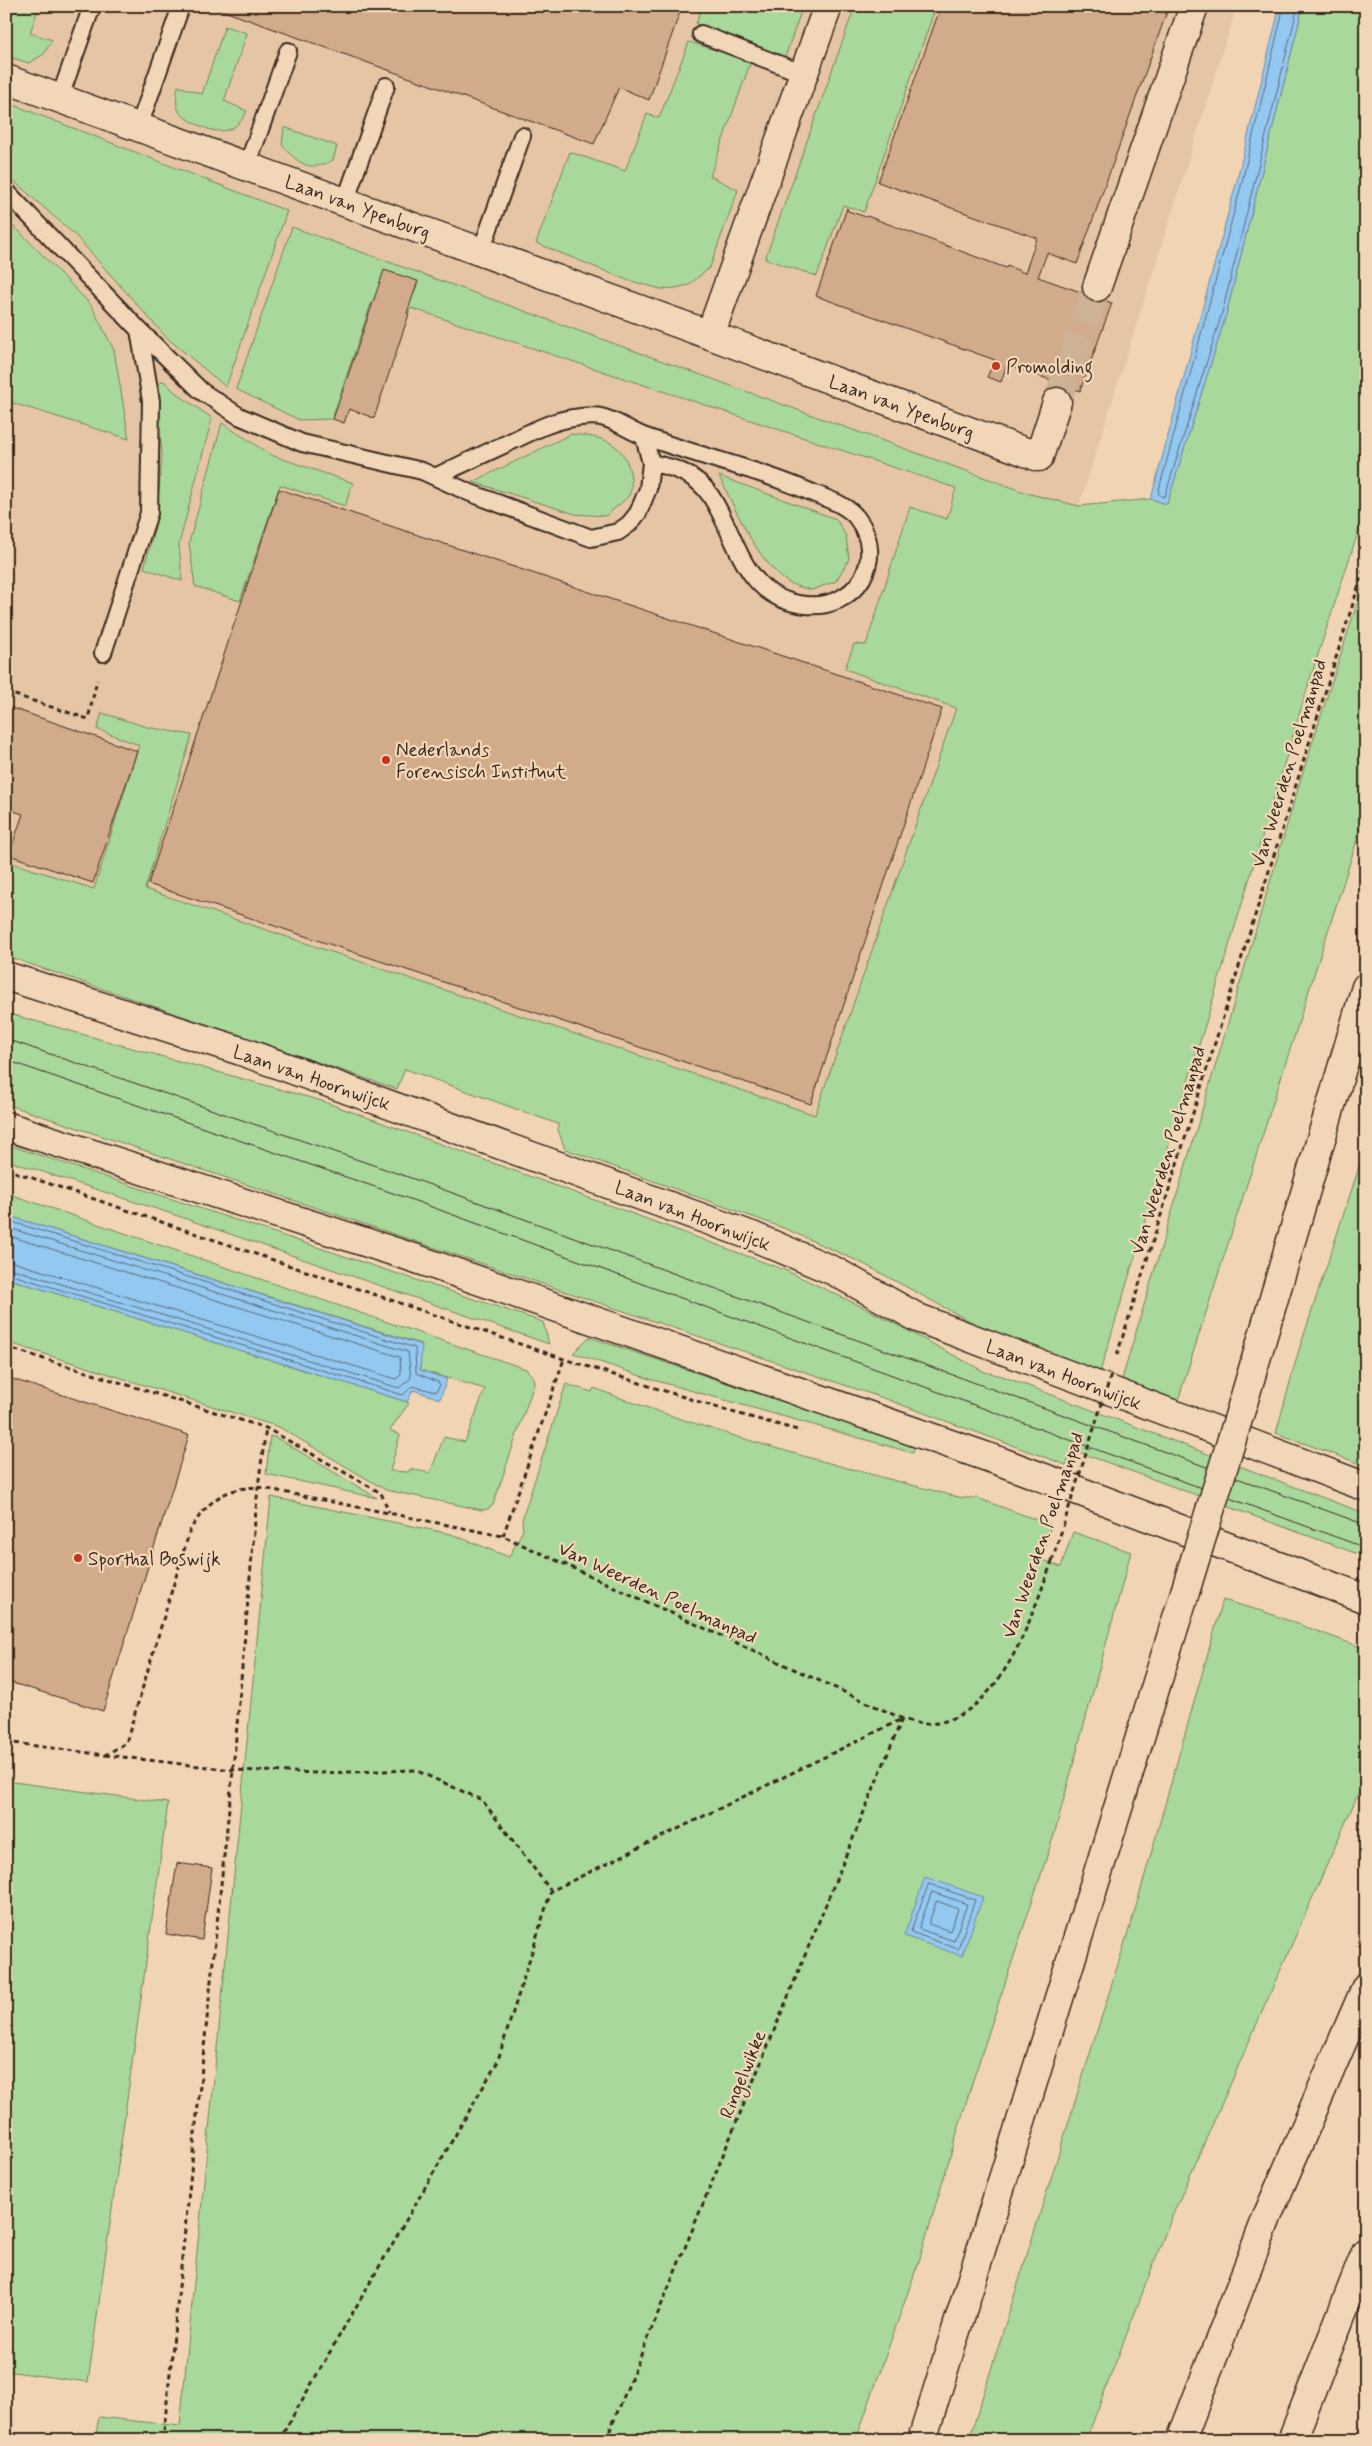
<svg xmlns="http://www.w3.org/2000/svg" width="1372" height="2446" viewBox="0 0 1372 2446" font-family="Mynerve,sans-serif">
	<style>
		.built { fill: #e5c5a4 }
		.green { fill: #a9d99a; stroke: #72825c }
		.water { fill: #93c8f1; stroke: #70899d }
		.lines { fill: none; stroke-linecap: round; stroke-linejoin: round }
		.shore { stroke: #5e6972; stroke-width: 1 }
		.building { fill: #d2ab8a; stroke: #3b2a1e }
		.street-tunnel { stroke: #cdb296; stroke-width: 28; stroke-dasharray: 28 14; stroke-linecap: butt }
		.lane-casing { stroke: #3b2a1e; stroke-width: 20 }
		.street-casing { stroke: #3b2a1e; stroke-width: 31 }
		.secondary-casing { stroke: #3b2a1e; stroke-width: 31 }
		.highway-casing { stroke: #3b2a1e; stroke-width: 31 }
		.path { stroke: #3b2a1e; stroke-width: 3; stroke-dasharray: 5 4; stroke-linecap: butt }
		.lane { stroke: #f1d7b8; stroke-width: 16 }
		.street { stroke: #f1d7b8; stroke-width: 28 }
		.secondary { stroke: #f1d7b8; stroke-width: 28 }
		.highway { stroke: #f1d7b8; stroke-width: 28 }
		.tram { stroke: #3b2a1e; stroke-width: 1 }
		.highway-bridge-casing { stroke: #3b2a1e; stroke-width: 31; stroke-linecap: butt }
		.path-bridge { stroke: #3b2a1e; stroke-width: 3; stroke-dasharray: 5 4; stroke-linecap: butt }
		.highway-bridge { stroke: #f1d7b8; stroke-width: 28 }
		.poi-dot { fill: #c8321e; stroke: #f1d7b8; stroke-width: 2 }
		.labels { text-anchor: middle; stroke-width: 4.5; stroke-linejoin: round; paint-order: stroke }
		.street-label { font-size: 19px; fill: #3b2a1e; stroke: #f1d7b8 }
		.poi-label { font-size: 19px; fill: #3b2a1e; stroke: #f1d7b8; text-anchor: start }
	</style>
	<rect width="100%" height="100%" fill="#f1d4b4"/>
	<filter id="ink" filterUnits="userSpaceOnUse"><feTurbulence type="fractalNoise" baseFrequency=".02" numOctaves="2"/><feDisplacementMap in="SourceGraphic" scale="10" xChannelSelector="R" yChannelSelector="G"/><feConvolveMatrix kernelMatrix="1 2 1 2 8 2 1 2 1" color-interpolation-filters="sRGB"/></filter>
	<g filter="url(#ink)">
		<path class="built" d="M 6,6 L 1237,6 L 1079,506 L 872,1217 L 6,924 Z"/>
		<path class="green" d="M 10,6 L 39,6 L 30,33 L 52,40 L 44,54 L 29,63 L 6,56 L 6,16 Z
			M 702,6 L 803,6 L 785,57 L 696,24 Z
			M 855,6 L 936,6 L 864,212 L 843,205 L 817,276 L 765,259 Z
			M 1303,6 L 1366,6 L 1366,508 L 1310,679 L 1100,1372 L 1045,1352 L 1043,1354 L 973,1323 L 862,1263 L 786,1229 L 565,1149 L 558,1130 L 558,1124 L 405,1069 L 397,1089 L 6,956 L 6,861 L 94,889 L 139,745 L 97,729 L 102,713 L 147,727 L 192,735 L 145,889 L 815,1115 L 956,708 L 845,669 L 854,644 L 866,645 L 910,507 L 947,519 L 956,488 L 411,308 L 407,316 L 371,304 L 332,419 L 299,420 L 236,389 L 292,227 L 1030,494 L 1079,506 L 1151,499 L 1167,504 L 1226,315 Z
			M 225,26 L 247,33 L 224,101 L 247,111 C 235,136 215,135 193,122 C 188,119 183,117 180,113 C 175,103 176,96 178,86 L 202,94 Z
			M 689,42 L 751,61 L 710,176 L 738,190 L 710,267 L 689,285 L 675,288 L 661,289 L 627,280 L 536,243 L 570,152 L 625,171 L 647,114 L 659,118 Z
			M 6,102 L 287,211 L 226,387 L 166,337 L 76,236 L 6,174 Z
			M 284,127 L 337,146 L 333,160 C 309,173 299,164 282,145 Z
			M 6,222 L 18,230 L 91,305 L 114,350 L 129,439 L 6,401 Z
			M 164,381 L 176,393 L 212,418 L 179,544 L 182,581 L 144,568 L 156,523 L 162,455 L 155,385 Z
			M 222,423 L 271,455 L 353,483 L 345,506 L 280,485 L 240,601 L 195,586 L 189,543 Z
			M 571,434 C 600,437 623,440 630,472 C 631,479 633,488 629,495 C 624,502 613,509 606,516 L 575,514 L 473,482 Z
			M 719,476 L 836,519 L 846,536 L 849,559 L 836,581 L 812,590 C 804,588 793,586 786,581 C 754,556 737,512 719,476 Z
			M 1366,576 L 1366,812 L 1178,1400 L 1122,1379 L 1301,778 Z
			M 6,1013 L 322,1101 L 636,1215 L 785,1270 L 871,1311 L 985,1372 L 1002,1376 L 1366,1514 L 1366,1557 L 1073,1450 L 1066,1465 L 883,1398 L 6,1104 Z
			M 6,1144 L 543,1322 L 549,1344 L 169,1213 L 6,1160 Z
			M 1366,1146 L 1366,1466 L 1276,1433 L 1298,1353 Z
			M 6,1193 L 526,1369 L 533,1377 L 534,1384 L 493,1505 L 488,1509 L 482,1510 L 386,1490 L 279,1427 L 6,1342 L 6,1278 L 407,1402 L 409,1403 L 390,1430 L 400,1435 L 390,1471 L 409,1472 L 410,1469 L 430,1473 L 444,1437 L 465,1442 L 485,1389 L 420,1370 L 421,1344 L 6,1215 Z
			M 589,1337 L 915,1446 L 913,1453 L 650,1379 L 573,1353 Z
			M 566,1384 L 592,1392 L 594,1388 C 713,1434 838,1466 962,1498 L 977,1498 L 1051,1525 L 1041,1559 L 1061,1567 L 1073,1532 L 1131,1552 L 1054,1835 L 971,2086 L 920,2258 L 856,2440 L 95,2440 L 99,2417 L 180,2426 L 271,1497 L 451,1534 L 509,1557 L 523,1530 L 522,1520 L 525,1510 Z
			M 270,1436 L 277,1438 L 377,1498 L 266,1474 Z
			M 1223,1600 L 1265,1612 L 1366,1649 L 1366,1776 L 1170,2221 L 1086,2440 L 969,2440 L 1135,1910 Z
			M 6,1781 L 168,1803 L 88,2382 L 6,2371 Z"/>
		<path class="water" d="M 1280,6 L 1303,6 L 1226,315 L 1167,504 L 1151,499 L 1236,184 Z
			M 6,1215 L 422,1345 L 420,1370 L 447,1379 L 440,1399 L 413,1390 L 407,1402 L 6,1278 Z
			M 925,1877 L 983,1897 L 962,1956 L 904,1936 Z"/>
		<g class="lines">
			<path class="shore" d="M 1284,6 L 1241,186 L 1158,493 L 1162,497 L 1165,496 L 1222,313 L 1298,6
				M 6,1220 L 415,1348 L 416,1373 L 438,1382 L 440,1385 L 436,1392 L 412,1386 L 403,1395 L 6,1273
				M 6,1227 L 408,1352 L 411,1378 L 399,1388 L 6,1267
				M 6,1235 L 400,1357 L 401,1375 L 396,1379 L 6,1260
				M 929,1884 L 975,1900 L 958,1949 L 911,1932 Z
				M 932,1892 L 967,1904 L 954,1941 L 919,1929 Z
				M 937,1901 L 958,1909 L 950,1931 L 929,1924 Z"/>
		</g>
		<path class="building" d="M 210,6 L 682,6 L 649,100 L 619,87 L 594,144 Z
			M 941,6 L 1169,6 L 1077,264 L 1047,253 L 1038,277 L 1112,303 L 1080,391 L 1007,364 L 1001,382 L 987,377 L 995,360 L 816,296 L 847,208 L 848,211 L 866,217 L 867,216 L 1006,268 L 1007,266 L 1025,273 L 1037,238 L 878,182 Z
			M 384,270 L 418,281 L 407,313 L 409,314 L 374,418 L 349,409 L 344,423 L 333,419 Z
			M 279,489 L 942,709 L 811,1104 L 148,884 Z
			M 6,706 L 137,751 L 93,883 L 9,855 L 23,814 L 6,809 Z
			M 6,1377 L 189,1435 L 103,1711 L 6,1681 Z
			M 177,1863 L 212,1868 L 202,1940 L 166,1934 Z"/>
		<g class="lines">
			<path class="street-tunnel" d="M 1057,402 L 1097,287"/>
			<defs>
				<path id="lane" d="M 701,34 L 804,74
					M 60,97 L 92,6
					M 139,126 L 179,12
					M 247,166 L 288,51
					M 6,191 L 139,330 L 151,401 L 149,513 L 103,653
					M 345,202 L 386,86
					M 481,251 L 522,136
					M 139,330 L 201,391 L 239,416 L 302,443 L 422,471 L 468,492 L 591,538 L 618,532 L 629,524 L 638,513 L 648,489 L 651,463 L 644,437
					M 435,477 C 460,465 486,453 512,441 C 531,432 551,421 573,418 C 581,417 593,415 601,417 C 616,420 631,432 646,437 C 702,457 761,470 815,494 C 830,500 847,505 857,518 C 888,559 856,610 806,605 C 742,599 738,536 710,495 C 696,474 673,467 651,463"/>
				<path id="street" d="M 6,79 L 710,335 L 828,6
					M 1097,287 L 1194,6
					M 710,335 L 1039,457 L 1057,402"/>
				<path id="secondary" d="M 6,976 L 241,1051 L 752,1236 L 834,1271 L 918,1318 L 1366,1487
					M 6,1126 L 411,1257 L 999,1461 L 1366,1599"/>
				<path id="highway" d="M 1243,1403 L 1366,987
					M 922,2440 L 1185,1592
					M 1181,2440 L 1269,2212 L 1366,1987
					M 1292,2440 L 1366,2252"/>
			</defs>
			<use href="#lane" class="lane-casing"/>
			<use href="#street" class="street-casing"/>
			<use href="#secondary" class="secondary-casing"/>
			<use href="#highway" class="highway-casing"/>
			<path class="path" d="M 6,692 L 88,719 L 97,680
				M 6,1169 L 564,1359 L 728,1411 L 801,1431
				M 6,1347 L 266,1428 L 381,1493 L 389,1512
				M 1117,1355 L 1366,562
				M 503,1536 L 564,1359
				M 6,1742 L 105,1755 L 126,1743 L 190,1530 C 208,1501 223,1488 258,1487 L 503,1536 L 903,1719 C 910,1721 918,1724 925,1724 C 1000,1723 1031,1617 1052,1561
				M 105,1755 L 233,1770 L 318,1773 L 415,1770 L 482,1800 L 551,1891
				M 163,2440 L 233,1770 L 258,1487 L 266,1428
				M 279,2440 L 497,2063 L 551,1891 L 902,1719
				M 606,2440 L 902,1719"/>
			<use href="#lane" class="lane"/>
			<use href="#street" class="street"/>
			<use href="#secondary" class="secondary"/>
			<use href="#highway" class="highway"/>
			<path class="tram" d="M 6,1039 L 414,1179 L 1366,1525
				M 6,1060 L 407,1198 L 1366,1548"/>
			<defs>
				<path id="highway-bridge" d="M 1185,1592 L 1243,1403"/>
			</defs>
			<use href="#highway-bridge" class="highway-bridge-casing"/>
			<path class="path-bridge" d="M 1052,1561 L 1111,1375"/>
			<use href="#highway-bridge" class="highway-bridge"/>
		</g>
	</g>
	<g class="poi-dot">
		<circle cx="996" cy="366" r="5"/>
		<circle cx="386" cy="760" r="5"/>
		<circle cx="78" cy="1558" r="5"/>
	</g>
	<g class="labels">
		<g class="street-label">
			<text transform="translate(358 206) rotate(20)" y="7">Laan van Ypenburg</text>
			<text transform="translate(902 406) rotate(20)" y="7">Laan van Ypenburg</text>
			<text transform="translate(1288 763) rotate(-73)" y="7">Van Weerden Poelmanpad</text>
			<text transform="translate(312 1077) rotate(19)" y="7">Laan van Hoornwijck</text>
			<text transform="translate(1167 1150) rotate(-73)" y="7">Van Weerden Poelmanpad</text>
			<text transform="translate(693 1215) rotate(21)" y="7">Laan van Hoornwijck</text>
			<text transform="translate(1064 1374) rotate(21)" y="7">Laan van Hoornwijck</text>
			<text transform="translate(1042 1535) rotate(-71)" y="7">Van Weerden Poelmanpad</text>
			<text transform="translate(658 1592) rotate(25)" y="7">Van Weerden Poelmanpad</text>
			<text transform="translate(742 2074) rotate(-68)" y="7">Ringelwikke</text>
		</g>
		<g class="poi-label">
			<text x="1006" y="373">Promolding</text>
			<text x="396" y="756">Nederlands<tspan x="396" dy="22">Forensisch Instituut</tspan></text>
			<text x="88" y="1565">Sporthal Boswijk</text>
		</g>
	</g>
	<rect width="1372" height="2446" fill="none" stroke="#f1d7b8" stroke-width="25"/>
	<rect x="12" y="12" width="1347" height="2421" fill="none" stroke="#3b2a1e" stroke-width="2" filter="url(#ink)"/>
</svg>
